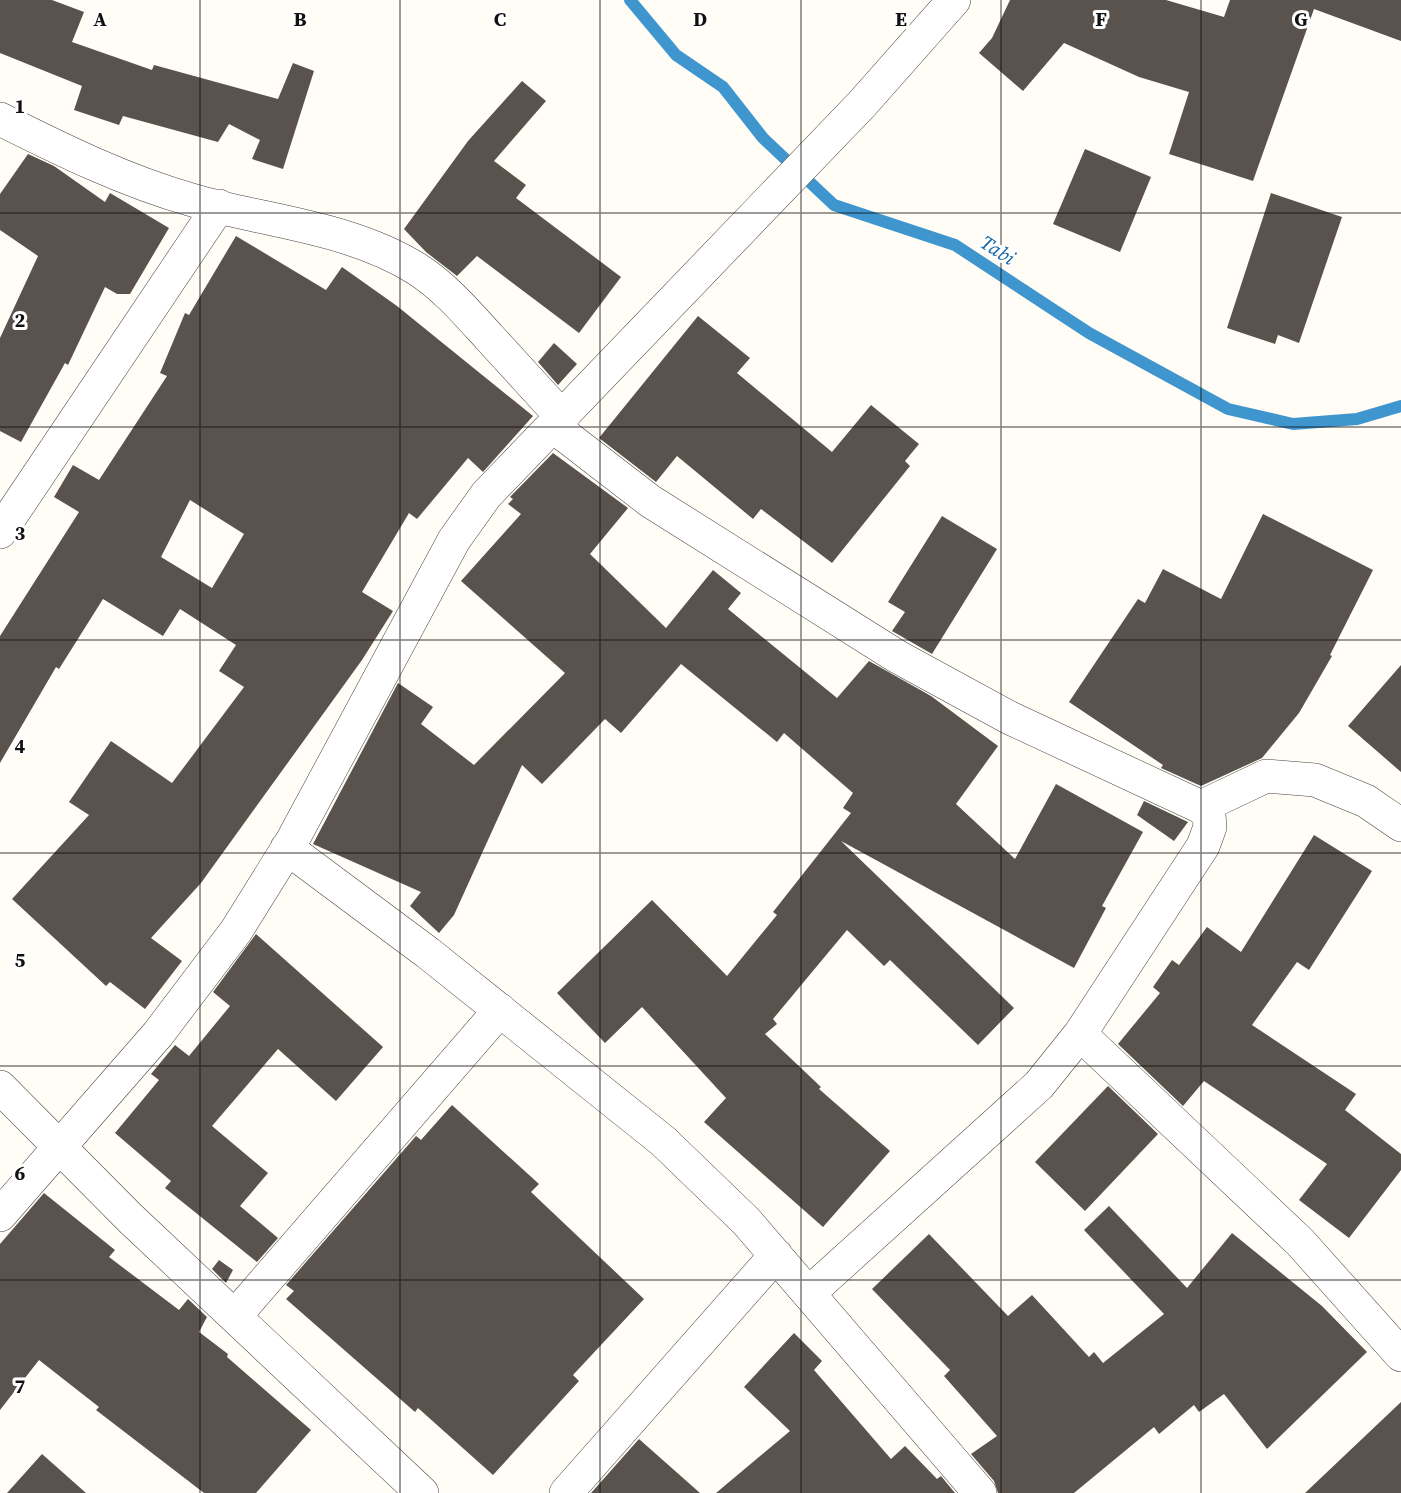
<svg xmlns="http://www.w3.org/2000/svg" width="1401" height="1493" viewBox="0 0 1401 1493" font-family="'Source Serif 4',serif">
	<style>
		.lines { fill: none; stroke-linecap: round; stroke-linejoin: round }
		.stream { stroke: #3f96cf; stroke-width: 12 }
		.building { fill: #5a524d; fill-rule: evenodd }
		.minor-casing { stroke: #444; stroke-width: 34 }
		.minor { stroke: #fff; stroke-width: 33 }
		.grid { fill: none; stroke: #111; stroke-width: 1.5; stroke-opacity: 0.55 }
		.labels { text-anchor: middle; stroke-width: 6; stroke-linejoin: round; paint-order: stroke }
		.water-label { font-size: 20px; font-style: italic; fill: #1768a6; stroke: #fff }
		.grid-label { font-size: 20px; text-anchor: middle; font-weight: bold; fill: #111; stroke: #fff; stroke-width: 6; stroke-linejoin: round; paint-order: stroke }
	</style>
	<rect width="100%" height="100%" fill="#fffdf5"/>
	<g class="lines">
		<path class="stream" d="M 630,0 L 676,55 L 723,87 L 763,138 L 834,205 L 955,245 L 1089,333 L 1228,409 L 1293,424 L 1357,419 L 1401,406"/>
	</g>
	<path class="building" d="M 0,0 L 52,0 L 84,12 L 72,42 L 152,70 L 154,65 L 278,99 L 293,63 L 314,71 L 283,169 L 252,159 L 260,140 L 229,124 L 218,142 L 123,116 L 119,125 L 74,110 L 82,86 L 0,53 Z
		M 1010,0 L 1166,0 L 1224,17 L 1230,0 L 1401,0 L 1401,41 L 1314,9 L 1253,181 L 1169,154 L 1189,92 L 1139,77 L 1064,43 L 1023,91 L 979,53 L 992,38 Z
		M 522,81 L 546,101 L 494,161 L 526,185 L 516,198 L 621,277 L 579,333 L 477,256 L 457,276 L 426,252 L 404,229 L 468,141 Z
		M 1085,149 L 1151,177 L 1120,252 L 1053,224 Z
		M 28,154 L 54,166 L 105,202 L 110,193 L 169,228 L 130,294 L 117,294 L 105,287 L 68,365 L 65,363 L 21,442 L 0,431 L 0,338 L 38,256 L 0,230 L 0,194 Z
		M 1271,193 L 1342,217 L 1299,343 L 1278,335 L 1275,344 L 1227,328 Z
		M 236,236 L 326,290 L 342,267 L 397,306 L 533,416 L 483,472 L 468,458 L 417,519 L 409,513 L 362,592 L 393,611 L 362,660 L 201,883 L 151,938 L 182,961 L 145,1009 L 110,982 L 106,986 L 12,899 L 89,815 L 69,802 L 111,741 L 172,783 L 244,687 L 219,671 L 236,645 L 180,609 L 163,636 L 103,599 L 59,669 L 56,667 L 0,763 L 0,636 L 79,512 L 54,497 L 73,465 L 99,480 L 167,376 L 160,373 L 185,313 L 189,315 ZM 190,500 L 244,534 L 212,588 L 161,557 Z
		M 698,316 L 750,358 L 737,373 L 832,452 L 871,405 L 919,444 L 905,461 L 910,466 L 832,563 L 761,509 L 753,519 L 677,456 L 656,482 L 599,438 Z
		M 554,343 L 577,364 L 558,385 L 538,362 Z
		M 553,453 L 628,508 L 590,554 L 666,628 L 713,570 L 741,593 L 728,609 L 837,698 L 869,661 L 931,696 L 998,746 L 956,804 L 1015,859 L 1056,784 L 1143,832 L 1102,906 L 1106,908 L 1074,968 L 841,841 L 1014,1008 L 978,1045 L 890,960 L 884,966 L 847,930 L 773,1019 L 777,1024 L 765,1034 L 821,1087 L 819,1089 L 890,1151 L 823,1227 L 704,1122 L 726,1098 L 642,1007 L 605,1043 L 557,993 L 652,900 L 727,976 L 777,915 L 773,912 L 851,813 L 843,808 L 853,793 L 784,733 L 777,742 L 681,664 L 621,733 L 605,719 L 542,784 L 522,765 L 454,915 L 439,933 L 410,906 L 421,892 L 313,844 L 398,683 L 433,707 L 421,724 L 474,765 L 565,673 L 461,581 L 521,514 L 508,504 L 513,499 L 510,497 Z
		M 1263,514 L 1373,570 L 1330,655 L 1332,656 L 1299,713 L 1262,758 L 1201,786 L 1161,768 L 1163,765 L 1069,702 L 1138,599 L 1145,603 L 1163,569 L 1221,599 Z
		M 942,516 L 997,549 L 932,654 L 892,631 L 905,612 L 888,602 Z
		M 1401,665 L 1401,772 L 1348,726 Z
		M 1144,801 L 1188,822 L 1174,841 L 1137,815 Z
		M 1314,835 L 1372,871 L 1309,970 L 1297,962 L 1252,1025 L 1356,1094 L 1345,1110 L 1401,1154 L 1401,1170 L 1349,1238 L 1299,1200 L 1327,1164 L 1204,1081 L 1183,1106 L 1118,1044 L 1160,993 L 1153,987 L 1172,960 L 1179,965 L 1207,927 L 1241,952 Z
		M 256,934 L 383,1047 L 336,1101 L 278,1049 L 212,1126 L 268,1173 L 240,1206 L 278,1238 L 257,1262 L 165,1188 L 171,1181 L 115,1133 L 159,1080 L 151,1074 L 175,1045 L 189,1056 L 230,1006 L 213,992 Z
		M 1108,1086 L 1158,1134 L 1085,1211 L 1035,1162 Z
		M 452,1105 L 539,1184 L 531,1192 L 644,1299 L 573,1375 L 579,1381 L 493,1475 L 418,1408 L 415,1412 L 286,1299 L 294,1291 L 286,1285 L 416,1136 L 421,1140 Z
		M 44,1193 L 115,1250 L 109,1257 L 179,1310 L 188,1299 L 207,1317 L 199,1332 L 228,1354 L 227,1357 L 311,1430 L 256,1493 L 204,1493 L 96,1410 L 99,1407 L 39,1360 L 0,1410 L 0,1244 Z
		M 1109,1206 L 1187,1288 L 1232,1233 L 1322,1306 L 1367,1352 L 1267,1449 L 1224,1394 L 1199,1412 L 1194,1405 L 1159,1434 L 1154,1427 L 1074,1493 L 998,1493 L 994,1481 L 971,1454 L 997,1436 L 944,1376 L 950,1370 L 872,1289 L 929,1234 L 1008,1316 L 1032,1295 L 1089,1357 L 1094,1352 L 1103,1363 L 1164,1314 L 1084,1230 Z
		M 219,1260 L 233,1270 L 226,1283 L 212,1269 Z
		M 794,1333 L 822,1361 L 814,1370 L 891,1459 L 905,1446 L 937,1479 L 941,1476 L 955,1493 L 716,1493 L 790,1431 L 744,1387 Z
		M 1401,1402 L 1401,1493 L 1305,1493 Z
		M 639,1439 L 700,1493 L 591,1493 Z
		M 42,1454 L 86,1493 L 7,1493 Z"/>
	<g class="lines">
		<defs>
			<path id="minor" d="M 0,119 C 62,150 125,181 192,200 C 267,222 350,227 417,269 C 445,287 467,313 489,337 C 514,364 538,391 563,418
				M 554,427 L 650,501 L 898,657 L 1010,718 L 1201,807 L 1209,815 L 1210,827 L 1203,846 L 1080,1034 L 1039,1085 L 809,1293
				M 0,532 L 219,206
				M 1201,807 L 1266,776 L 1315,780 L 1366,801 L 1401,825
				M 287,848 L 428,953 L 663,1141 L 746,1221 L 980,1493
				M 1080,1034 L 1300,1242 L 1401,1355
				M 0,1087 L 130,1218 L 422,1493
				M 0,1215 L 158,1034 L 236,931 L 292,841 L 454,540 L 486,495 L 862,104 L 954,0
				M 235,1316 L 500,1010
				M 566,1493 L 776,1255"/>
		</defs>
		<use href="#minor" class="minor-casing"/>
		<use href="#minor" class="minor"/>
	</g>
	<path class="grid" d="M 200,0 L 200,1493M 400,0 L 400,1493M 600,0 L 600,1493M 801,0 L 801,1493M 1001,0 L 1001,1493M 1201,0 L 1201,1493M 0,213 L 1401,213M 0,427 L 1401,427M 0,640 L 1401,640M 0,853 L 1401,853M 0,1066 L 1401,1066M 0,1280 L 1401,1280"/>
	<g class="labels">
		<g class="water-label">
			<text transform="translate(998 250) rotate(33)" y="7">Tabi</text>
		</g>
	</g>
	<g class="grid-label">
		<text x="100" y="26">A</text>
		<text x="300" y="26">B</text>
		<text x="500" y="26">C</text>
		<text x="700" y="26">D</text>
		<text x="901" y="26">E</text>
		<text x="1101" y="26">F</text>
		<text x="1301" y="26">G</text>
		<text x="20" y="113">1</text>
		<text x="20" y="327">2</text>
		<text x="20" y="540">3</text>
		<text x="20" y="753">4</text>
		<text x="20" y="967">5</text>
		<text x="20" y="1180">6</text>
		<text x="20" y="1393">7</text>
	</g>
</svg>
